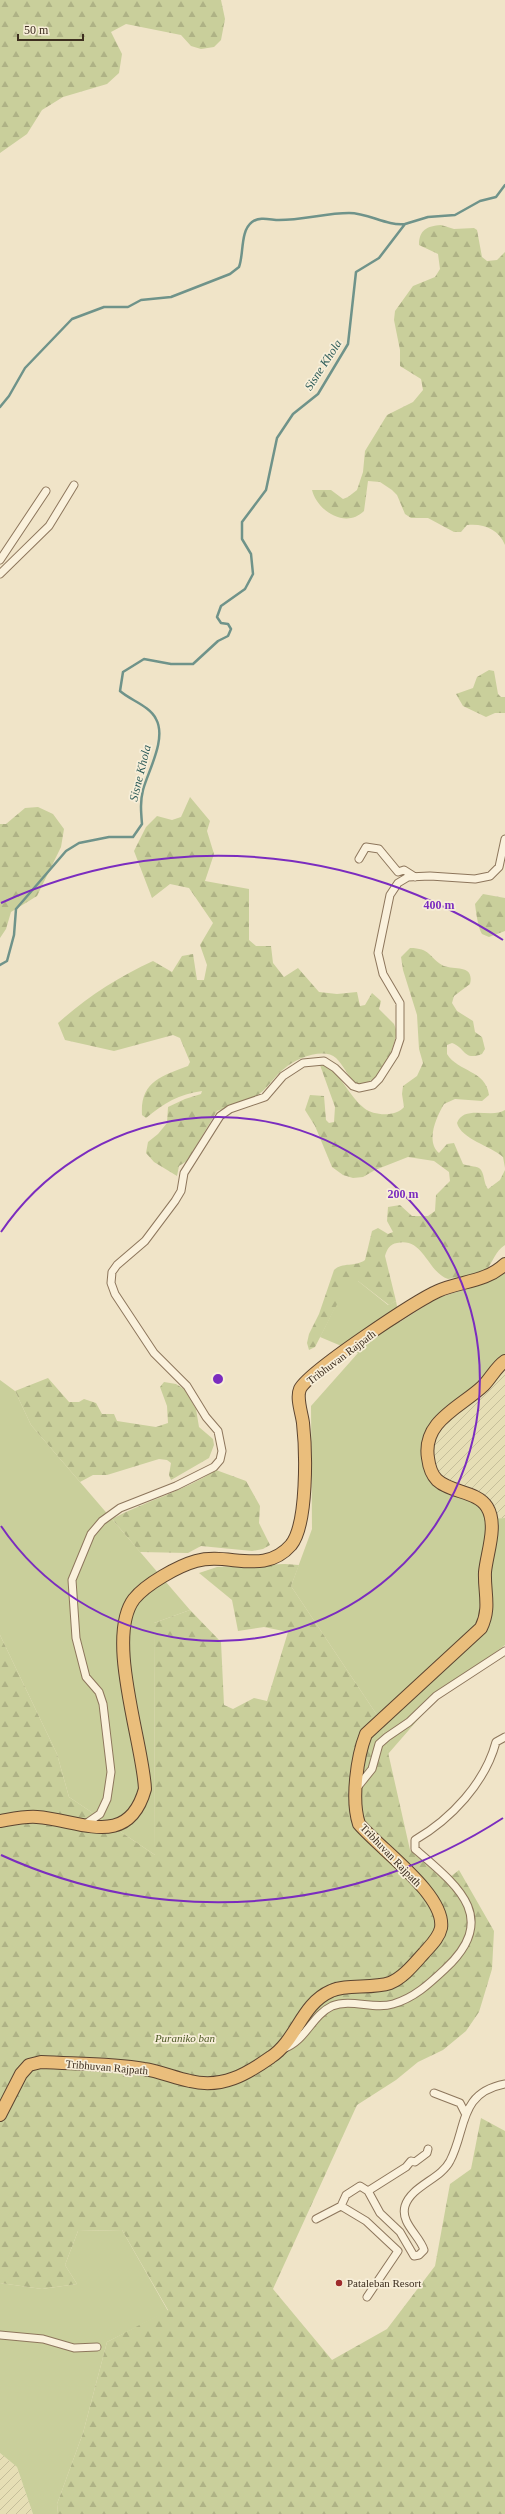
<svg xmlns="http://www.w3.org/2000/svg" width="505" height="2514" viewBox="0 0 505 2514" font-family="'Times New Roman',serif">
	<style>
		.farmland { fill: url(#farmland-furrows) }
		.green { fill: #c9cf9b }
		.forest { fill: url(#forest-firs) }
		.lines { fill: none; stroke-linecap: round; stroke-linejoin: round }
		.stream { stroke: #6f938a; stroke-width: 2.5 }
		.minor-casing { stroke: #8d765c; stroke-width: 9 }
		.trunk-casing { stroke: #5b4430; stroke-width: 14 }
		.minor { stroke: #faf1dc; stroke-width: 7 }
		.trunk { stroke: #eabe7c; stroke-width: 12 }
		.ring { fill: none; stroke: #7b2cbf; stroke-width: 2 }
		.poi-dot { fill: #9e2a2b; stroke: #f7eed8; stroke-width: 1.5 }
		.labels { text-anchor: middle; stroke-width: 3.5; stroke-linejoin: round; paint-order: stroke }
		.street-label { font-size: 11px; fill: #3d2e20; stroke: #f7eed8 }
		.park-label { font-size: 11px; font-style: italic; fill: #4d5a26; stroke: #f7eed8 }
		.poi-label { font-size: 11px; fill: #3d2e20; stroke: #f7eed8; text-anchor: start }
		.water-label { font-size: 12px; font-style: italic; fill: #2f5d5a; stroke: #f7eed8 }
		.centre { fill: #7b2cbf; stroke: #f7eed8; stroke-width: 2 }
		.ring-label { font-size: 12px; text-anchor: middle; font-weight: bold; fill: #7b2cbf; stroke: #f7eed8; stroke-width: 3.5; stroke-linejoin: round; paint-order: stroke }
	</style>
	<defs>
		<pattern id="farmland-furrows" width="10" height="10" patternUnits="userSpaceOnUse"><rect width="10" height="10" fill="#e6deb5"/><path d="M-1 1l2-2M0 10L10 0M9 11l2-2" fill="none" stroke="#c6bf9b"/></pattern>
		<pattern id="forest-firs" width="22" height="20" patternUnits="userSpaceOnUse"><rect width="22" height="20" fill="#c9cf9b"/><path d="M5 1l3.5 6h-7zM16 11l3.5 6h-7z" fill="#aeb285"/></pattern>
	</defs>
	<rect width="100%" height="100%" fill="#f0e4c8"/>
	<path class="farmland" d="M 505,1364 L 505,1518 L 490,1519 L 447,1487 L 427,1456 L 430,1434 Z
		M 0,2453 L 17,2467 L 33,2514 L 0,2514 Z"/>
	<path class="green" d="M 505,1271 L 505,1364 L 430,1434 L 436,1479 L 482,1500 L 490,1519 L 505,1518 L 505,1645 L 442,1692 L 388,1754 L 381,1721 L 291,1586 L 312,1529 L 311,1406 L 358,1353 L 320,1337 L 348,1281 L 358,1281 L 388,1305 L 396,1301 L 400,1322 L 437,1298 L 486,1283 Z
		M 0,1380 L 15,1391 L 31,1425 L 190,1610 L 154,1623 L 155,1855 L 69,1797 L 57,1754 L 0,1635 Z
		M 122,2230 L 168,2311 L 107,2342 L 83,2433 L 57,2504 L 58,2514 L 33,2514 L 17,2467 L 0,2453 L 0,2283 L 42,2289 L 77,2284 L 65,2265 L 78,2231 Z"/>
	<path class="forest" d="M 0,0 L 221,0 L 225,19 L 221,40 L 214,47 L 201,49 L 191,46 L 181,35 L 126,24 L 111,32 L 122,54 L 119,73 L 107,84 L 63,97 L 42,110 L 27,134 L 0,153 Z
		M 441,225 L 454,229 L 474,228 L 477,230 L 482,257 L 487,261 L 497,260 L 505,252 L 505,545 C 499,529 483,523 467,525 L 461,532 L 454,532 L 428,518 L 411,518 L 405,514 L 397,495 L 392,490 L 380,482 L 368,481 L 364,511 C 346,529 317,511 312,490 L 331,490 L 343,499 L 348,497 L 357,490 L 363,472 L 365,451 L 387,415 L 413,402 L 423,390 L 421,379 L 400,366 L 400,350 L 394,320 L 395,311 L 413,286 L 435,277 L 440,269 L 438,254 L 419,245 C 419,230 427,226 441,225 Z
		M 489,670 L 494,671 L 498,694 L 501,697 L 505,697 L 505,713 L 495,713 L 486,717 L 463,706 L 456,694 L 473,688 L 477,677 Z
		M 190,797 L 210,821 L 207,831 L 214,854 L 205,881 L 249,889 L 249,940 L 256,946 L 271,946 L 273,963 L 284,977 L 298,968 L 319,992 L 337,994 L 357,992 L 360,1006 L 365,1005 L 372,993 L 381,1001 L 379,1009 L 394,1024 L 397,1032 C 392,1053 380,1089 354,1083 C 348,1075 343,1065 336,1058 C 324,1047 295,1059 285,1068 C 275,1075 269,1087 259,1094 C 247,1103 231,1106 217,1111 L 187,1161 L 179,1166 L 177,1176 L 154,1162 L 146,1153 L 148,1142 L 158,1134 L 167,1123 L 168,1107 L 185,1099 L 201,1094 L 202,1091 C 179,1094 164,1103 146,1118 L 142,1115 C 140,1082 161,1076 188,1066 L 190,1062 L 180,1038 L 173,1035 L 114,1051 L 65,1040 L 58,1023 C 87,997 118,977 153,961 L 172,972 L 182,956 L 193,954 L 197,980 L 204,980 L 207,965 L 200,945 L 213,923 L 189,888 L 170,884 L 152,898 L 134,851 L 146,827 L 157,816 L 172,820 L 181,817 Z
		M 38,807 L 53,814 L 64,829 L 61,847 L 37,896 L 11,912 L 6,929 L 0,938 L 0,824 L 6,824 L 25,808 Z
		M 483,894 L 505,898 L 505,931 L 489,937 L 482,934 C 478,928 476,912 475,904 Z
		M 410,948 C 430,948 429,957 442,965 C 452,971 475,963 470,984 L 454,996 L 452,1003 L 457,1011 L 473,1021 L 475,1032 L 482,1037 L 485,1049 L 482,1054 C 463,1061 466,1048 452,1043 L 447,1045 L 447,1054 C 458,1072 486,1070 489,1095 L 482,1101 L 455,1099 L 444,1104 C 437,1116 425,1141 439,1153 L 447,1144 L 454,1143 L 463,1164 C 468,1166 475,1166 479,1168 C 485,1172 483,1183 488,1189 L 500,1180 L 505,1170 L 505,1245 C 495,1251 493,1263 484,1273 L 448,1279 C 427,1272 424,1237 397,1243 C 390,1244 387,1249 385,1256 L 396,1301 L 389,1305 L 358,1281 L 349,1281 L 315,1347 L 309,1350 L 307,1343 L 309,1334 L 319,1314 L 334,1270 C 342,1262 356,1267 365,1260 L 372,1231 L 378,1228 L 388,1234 L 393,1232 L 387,1221 L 388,1207 L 400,1205 L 412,1216 L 428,1216 L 435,1211 L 436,1195 L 450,1181 L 449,1172 L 434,1161 L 408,1157 L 375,1170 L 363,1177 L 353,1178 L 343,1175 L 332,1167 L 315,1126 L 305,1110 L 310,1095 L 324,1096 L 326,1120 L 329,1123 L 334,1122 L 335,1107 L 320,1065 L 325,1064 C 342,1076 349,1096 364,1108 C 374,1116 396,1117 404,1107 L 402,1094 L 403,1086 L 417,1076 L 423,1063 L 419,1049 L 417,1015 L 403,970 L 401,957 Z
		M 505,1110 L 505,1168 L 503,1157 C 491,1146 461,1139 457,1123 C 464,1104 492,1119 505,1110 Z
		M 48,1378 L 69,1402 L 79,1402 L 84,1399 L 96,1403 L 102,1414 L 114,1414 L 117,1421 L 156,1427 L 168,1423 L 167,1406 L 160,1387 L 164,1382 L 176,1384 L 184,1389 L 196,1409 L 199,1427 L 213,1439 L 214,1445 L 209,1458 L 171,1480 L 169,1475 L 171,1463 L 167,1460 L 159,1459 L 107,1475 L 93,1475 L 80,1482 L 31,1425 L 15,1391 Z
		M 216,1470 L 246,1481 L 260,1506 L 259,1523 L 270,1545 L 263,1549 L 252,1551 L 201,1546 L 188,1553 L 140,1552 L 112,1519 C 146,1501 184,1491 216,1470 Z
		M 285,1564 L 299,1565 L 291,1586 L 381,1721 L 410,1850 L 445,1881 L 459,1870 L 494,1931 L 492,1969 L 479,2012 L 466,2031 L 443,2050 L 418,2062 L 396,2080 L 357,2105 L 273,2289 L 332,2360 L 387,2329 L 435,2266 L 450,2184 L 471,2169 L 481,2118 L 505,2131 L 505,2514 L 58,2514 L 57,2504 L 83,2433 L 107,2342 L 168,2310 L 122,2230 L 78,2231 L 65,2265 L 77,2284 L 42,2289 L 0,2283 L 0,1635 L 57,1754 L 69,1797 L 155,1855 L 154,1623 L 190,1610 L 221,1642 L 224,1705 L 233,1709 L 254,1698 L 267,1701 L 288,1632 L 264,1627 L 238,1631 L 232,1600 L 199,1573 L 217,1567 Z"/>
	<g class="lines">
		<path class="stream" d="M 0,407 L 9,396 L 25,368 L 72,319 L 104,307 L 128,307 L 141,300 L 171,297 L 230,274 L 239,267 C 244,254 240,231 252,222 C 260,216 271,220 279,220 C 303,220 326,213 349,213 C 369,213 386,226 405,224
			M 0,965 L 7,961 L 14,935 L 16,909 L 66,851 L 79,843 L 109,837 L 133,837 L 142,824 C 141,812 140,802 143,790 C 148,771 167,739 156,719 C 150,706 130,700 120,691 L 123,672 L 144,659 L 171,664 L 193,664 L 218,641 L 228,636 L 231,629 L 228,624 L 221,623 L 217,617 L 221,606 L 245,589 L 253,574 L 251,554 L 242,539 L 242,522 L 266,490 L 277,438 L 293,414 L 318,394 L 348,344 L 356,272 L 379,258 L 405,224 L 428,217 L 455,215 L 480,201 L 496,197 L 505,185"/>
		<defs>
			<path id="minor" d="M 0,560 L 46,491
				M 0,574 L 49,526 L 74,485
				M 359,859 L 366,847 L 379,849 L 398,872 L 404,870 L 415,877
				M 356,1789 L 372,1769 L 379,1744 L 387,1737 L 409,1722 L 436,1696 L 505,1651
				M 84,1825 L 100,1814 L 107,1799 L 111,1772 L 103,1704 L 99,1692 L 86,1677 L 76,1638 L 72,1580 L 91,1534 L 102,1521 L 120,1508 L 176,1486 L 214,1467 L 220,1460 L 222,1451 L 218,1431 L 206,1417 L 187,1386 L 154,1353 L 115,1294 L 111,1283 L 112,1272 L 117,1265 L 145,1241 L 175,1201 L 181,1191 L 184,1173 L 220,1116 L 230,1109 L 265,1097 L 283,1076 L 303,1063 L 324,1061 L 335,1068 L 353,1086 L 359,1088 L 373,1085 L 379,1079 L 395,1054 L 400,1039 L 400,1003 L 383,974 L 378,953 L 390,895 L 398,883 L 408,877 L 430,876 L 475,879 L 490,876 L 499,867 L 505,839
				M 283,2049 C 307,2040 311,2016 332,2006 C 351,1998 374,2010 393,2004 C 414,1998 429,1984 445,1969 C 500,1918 458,1886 415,1849 L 415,1840 C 451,1819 485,1783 496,1742 L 505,1737
				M 434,2093 L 460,2103 L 465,2113
				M 368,2191 L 406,2167 L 411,2161 L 415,2162 L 427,2153 L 428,2149
				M 341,2206 L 366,2221 L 398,2251 L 367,2297
				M 316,2219 L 341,2206 L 346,2195 L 360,2186 L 368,2191 L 380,2213 L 400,2232 L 414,2256 L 419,2255 L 424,2250 C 420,2236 400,2223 405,2206 C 411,2186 441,2179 450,2161 C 467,2129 458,2093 505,2084
				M 0,2335 L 43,2339 L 74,2348 L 97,2347"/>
			<path id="trunk" d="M 0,1821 C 12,1819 25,1816 37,1817 C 80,1820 128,1850 145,1789 C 143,1743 105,1637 134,1599 C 146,1584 178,1566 196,1561 C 229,1552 264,1576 291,1545 C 308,1524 306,1450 303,1423 C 302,1414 296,1398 300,1389 C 308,1372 417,1300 438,1291 C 461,1281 486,1282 505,1264
				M 0,2115 L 21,2074 L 29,2065 L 41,2062 C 75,2064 110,2063 144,2069 C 159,2071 175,2078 190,2081 C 222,2089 247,2074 271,2057 C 297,2040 301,2004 331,1991 C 346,1984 372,1989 390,1983 C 404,1977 414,1964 424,1953 C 430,1946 439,1938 441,1928 C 446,1895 380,1849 359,1824 C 351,1800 357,1757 366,1734 L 481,1628 C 491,1608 484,1592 485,1572 C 487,1552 498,1525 487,1507 C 477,1491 451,1493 437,1480 C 431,1474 429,1466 428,1458 C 422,1421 461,1407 483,1386 C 491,1378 496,1367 505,1361"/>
		</defs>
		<use href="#minor" class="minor-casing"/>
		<use href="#trunk" class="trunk-casing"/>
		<use href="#minor" class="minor"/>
		<use href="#trunk" class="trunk"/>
	</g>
	<g class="ring">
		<path d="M1 1232A262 262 0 1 1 1 1526"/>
		<path d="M503 1818A523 523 0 0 1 1 1855M1 903A523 523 0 0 1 503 940"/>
	</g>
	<circle class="poi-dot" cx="339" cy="2283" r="4"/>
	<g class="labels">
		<g class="street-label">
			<text transform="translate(341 1357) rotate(-37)" y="4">Tribhuvan Rajpath</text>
			<text transform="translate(391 1855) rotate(46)" y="4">Tribhuvan Rajpath</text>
			<text transform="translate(107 2067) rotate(5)" y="4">Tribhuvan Rajpath</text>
		</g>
		<g class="park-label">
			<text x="185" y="2042">Puraniko ban</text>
		</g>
		<g class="poi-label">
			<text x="347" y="2287">Pataleban Resort</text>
		</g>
		<g class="water-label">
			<text transform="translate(323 365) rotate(-57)" y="4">Sisne Khola</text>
			<text transform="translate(140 773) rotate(-76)" y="4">Sisne Khola</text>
		</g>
	</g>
	<circle cx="218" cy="1379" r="6" class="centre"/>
	<g class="ring-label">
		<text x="439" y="909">400 m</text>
		<text x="403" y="1198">200 m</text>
	</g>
	<path d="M18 34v6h65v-6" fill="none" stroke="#3d2e20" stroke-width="2"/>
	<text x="24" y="34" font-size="12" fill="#3d2e20" stroke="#f7eed8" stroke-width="3" paint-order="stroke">50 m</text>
</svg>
